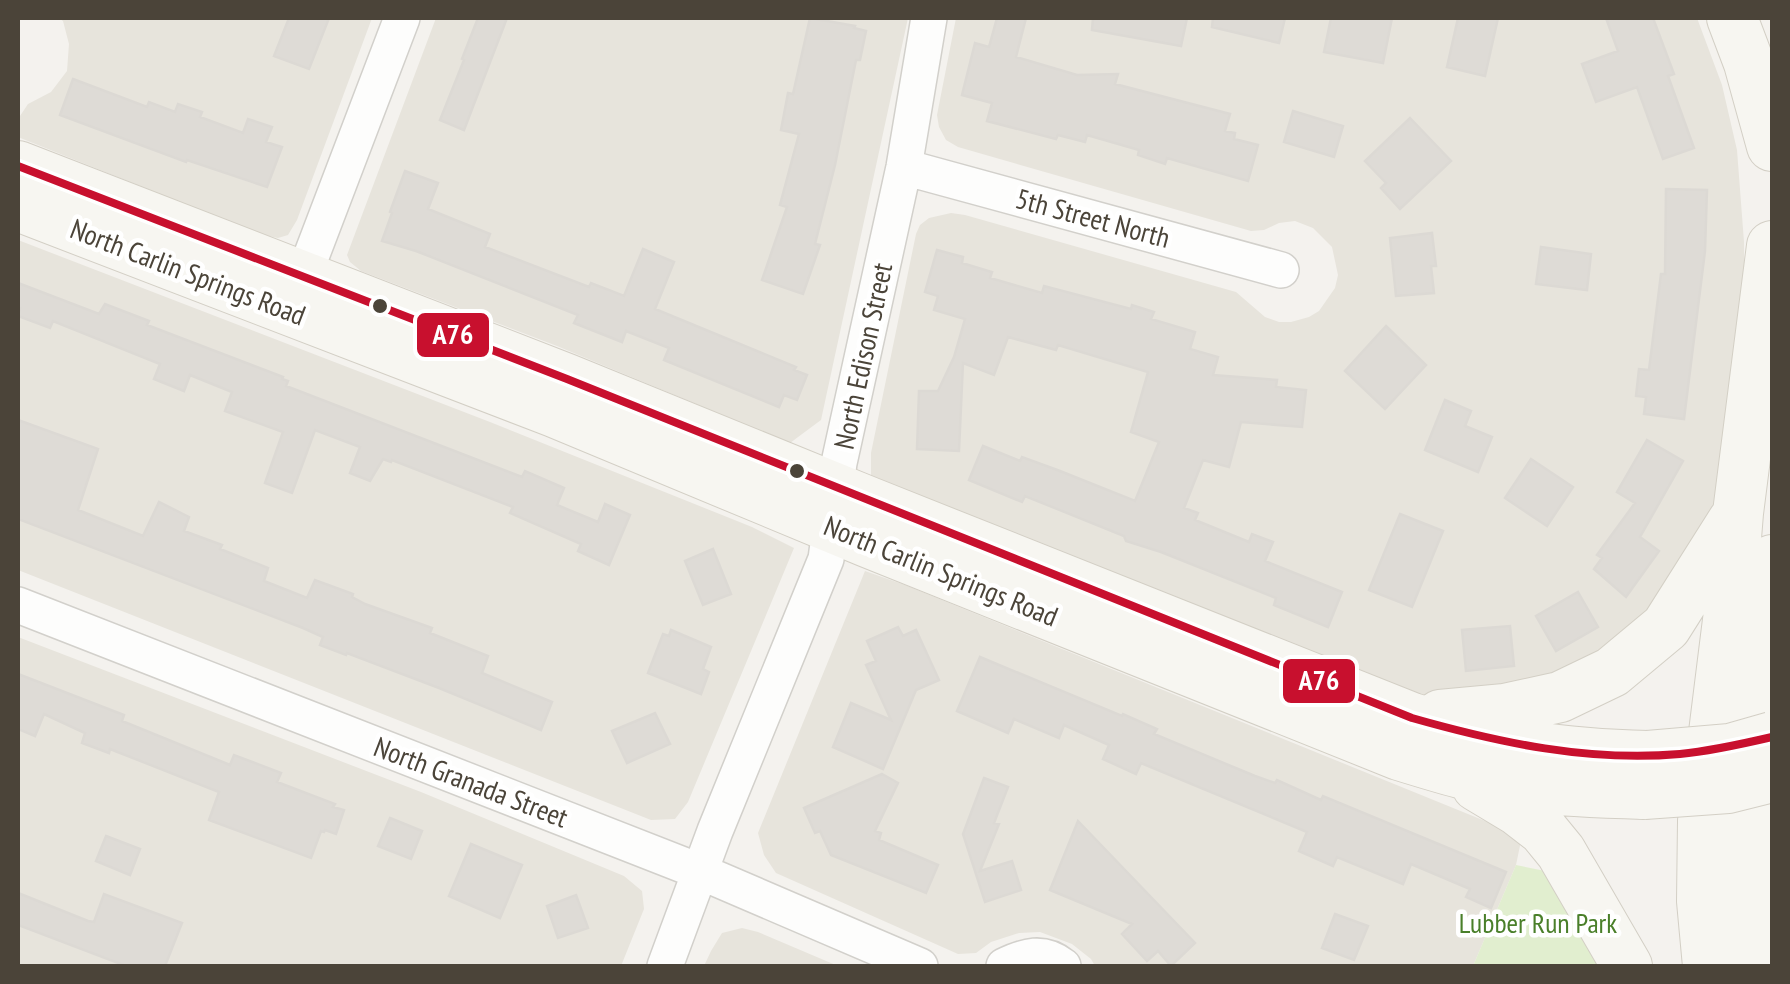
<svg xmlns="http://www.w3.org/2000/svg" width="1790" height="984" viewBox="0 0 1790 984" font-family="'PT Sans Narrow',sans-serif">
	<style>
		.residential { fill: #e7e4dc }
		.green { fill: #e1eecf }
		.building { fill: #dedbd6; stroke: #dcd9d4; stroke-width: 2.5 }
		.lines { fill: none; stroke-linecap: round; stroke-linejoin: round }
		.street-casing { stroke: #d2d0cb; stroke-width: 38 }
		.secondary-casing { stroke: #d3cfc5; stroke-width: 52 }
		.street { stroke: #fdfdfc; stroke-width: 35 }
		.secondary { stroke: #f7f6f1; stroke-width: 50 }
		.secondary-bridge-casing { stroke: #d3cfc5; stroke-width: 52; stroke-linecap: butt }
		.secondary-bridge { stroke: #f7f6f1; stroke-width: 50 }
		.bus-1-casing { stroke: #fff; stroke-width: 15 }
		.bus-1 { stroke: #c8102e; stroke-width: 8 }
		.bus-dot { fill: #4b4439; stroke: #fff; stroke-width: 4 }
		.labels { text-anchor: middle; stroke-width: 9; stroke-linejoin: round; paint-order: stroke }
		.street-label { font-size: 28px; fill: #4b4439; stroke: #fff }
		.park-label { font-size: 28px; fill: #4a7f2a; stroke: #fff }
		.line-badge { stroke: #fff; stroke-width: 4 }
		.badge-label { font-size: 28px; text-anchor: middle; font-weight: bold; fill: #fff }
	</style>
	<rect width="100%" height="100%" fill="#f4f2ee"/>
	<path class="residential" d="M 59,18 L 372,18 L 297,220 L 288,235 L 278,238 L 260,234 L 18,137 L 18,119 L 28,104 L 51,92 L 67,71 L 69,44 L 63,21 Z
		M 436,18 L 908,18 L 821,420 L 790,443 L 557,346 L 361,271 L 350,262 L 347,255 Z
		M 956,18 L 1697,18 L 1722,85 L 1737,150 L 1744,242 L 1744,328 L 1717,506 L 1673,597 L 1596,665 L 1476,699 L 1399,695 L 884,484 L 871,476 L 871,453 L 916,234 L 920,225 L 929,218 L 951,213 L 965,215 L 1236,292 L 1265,317 L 1279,322 L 1291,322 L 1309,317 L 1319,311 L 1335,288 L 1338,275 L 1332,247 L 1313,228 L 1295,221 L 1279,223 L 1264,230 L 1251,231 L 958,147 L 946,140 L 939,127 L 937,115 Z
		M 18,240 L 490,422 L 752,527 L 794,548 L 688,802 L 675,819 L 651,820 L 18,570 Z
		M 865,571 L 905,585 L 1522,836 L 1516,865 L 1473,966 L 1095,966 L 1091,959 L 1072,944 L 1040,932 L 1019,933 L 991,942 L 976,953 L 958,954 L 776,873 L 764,855 L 758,833 Z
		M 18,637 L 421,792 L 624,876 L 642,891 L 644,909 L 621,966 L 18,966 Z
		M 742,928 L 758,932 L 838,966 L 704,966 L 711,951 L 722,933 Z"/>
	<path class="green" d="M 1516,865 L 1560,874 L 1613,966 L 1473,966 Z"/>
	<path class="building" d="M 289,18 L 329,18 L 309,69 L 274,56 Z
		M 478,18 L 507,18 L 464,130 L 440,120 L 464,60 L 462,59 Z
		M 810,18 L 855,26 L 854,28 L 866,31 L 860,60 L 856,60 L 835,165 L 815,244 L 820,245 L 803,294 L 762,280 L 787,207 L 780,205 L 799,134 L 781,130 L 788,93 L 793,94 Z
		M 997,18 L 1026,18 L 1016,57 L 1077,75 L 1118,74 L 1115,84 L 1230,114 L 1225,131 L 1235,133 L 1234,139 L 1258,145 L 1248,181 L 1167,158 L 1165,164 L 1138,155 L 1139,150 L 1087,135 L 1085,142 L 1058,135 L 1056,139 L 987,121 L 992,103 L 962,95 L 975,43 L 989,47 Z
		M 1093,18 L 1187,18 L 1181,46 L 1092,30 Z
		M 1213,18 L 1285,18 L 1279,43 L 1212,27 Z
		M 1331,18 L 1392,18 L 1383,63 L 1324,52 Z
		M 1458,18 L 1498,18 L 1485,76 L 1447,67 Z
		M 1606,18 L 1653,18 L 1674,74 L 1668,76 L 1694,148 L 1663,159 L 1637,87 L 1596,102 L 1582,64 L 1618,51 Z
		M 73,79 L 147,107 L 149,102 L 175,112 L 178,104 L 202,112 L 200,117 L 243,133 L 248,119 L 272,127 L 266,142 L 282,147 L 267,187 L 187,160 L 186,162 L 60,115 Z
		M 1293,111 L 1343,126 L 1334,157 L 1284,142 Z
		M 1410,118 L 1451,161 L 1400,209 L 1381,188 L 1386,183 L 1365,161 Z
		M 405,171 L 438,183 L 428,209 L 490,234 L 485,247 L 589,287 L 591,283 L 624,296 L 643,249 L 674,262 L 655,309 L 796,367 L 794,370 L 807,375 L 797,400 L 784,395 L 779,407 L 664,360 L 669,348 L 626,331 L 622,342 L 574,323 L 578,315 L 416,251 L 382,241 L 392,213 L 390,212 Z
		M 1666,189 L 1707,190 L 1705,251 L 1684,419 L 1644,414 L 1646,397 L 1636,396 L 1639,369 L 1649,370 L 1661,274 L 1665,274 Z
		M 1432,233 L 1436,266 L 1431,266 L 1434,293 L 1396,296 L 1390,238 Z
		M 1541,247 L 1591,254 L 1587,290 L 1536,284 Z
		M 937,250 L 963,257 L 962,263 L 992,272 L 990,278 L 1042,293 L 1044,286 L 1131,309 L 1132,305 L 1154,312 L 1151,319 L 1195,332 L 1190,349 L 1218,357 L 1213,375 L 1277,380 L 1276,387 L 1306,390 L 1302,427 L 1241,422 L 1229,467 L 1203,460 L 1184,508 L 1198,513 L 1195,520 L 1249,542 L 1252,534 L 1273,542 L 1265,561 L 1342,592 L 1328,627 L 1274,605 L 1276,598 L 1161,552 L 1126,541 L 1124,536 L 1025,496 L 1022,502 L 969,480 L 983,446 L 1020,461 L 1022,457 L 1060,471 L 1135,501 L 1159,442 L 1131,432 L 1148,372 L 1058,345 L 1056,350 L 1008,337 L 994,375 L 963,363 L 959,451 L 917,449 L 919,391 L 938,391 L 954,357 L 965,319 L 934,310 L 938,296 L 925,292 Z
		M 18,283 L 99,314 L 105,304 L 149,321 L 147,325 L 283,377 L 282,379 L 288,381 L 286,386 L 522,477 L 525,471 L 564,488 L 557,505 L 598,522 L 605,504 L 630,515 L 609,565 L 578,551 L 581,544 L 510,513 L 513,507 L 392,460 L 391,462 L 383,459 L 370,481 L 350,473 L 360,447 L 315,430 L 292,493 L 265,483 L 283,432 L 225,411 L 232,392 L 190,375 L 184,391 L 154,379 L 160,364 L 53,321 L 50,328 L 18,316 L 20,308 L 18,307 Z
		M 1386,326 L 1426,365 L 1385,409 L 1345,371 Z
		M 1445,400 L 1471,411 L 1465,426 L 1492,437 L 1478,472 L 1425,450 Z
		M 18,420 L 98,449 L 78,510 L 143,536 L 159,502 L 189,517 L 184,531 L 222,545 L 220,549 L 268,568 L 264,581 L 307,598 L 315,580 L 353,594 L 352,597 L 365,604 L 432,628 L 430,633 L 488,656 L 482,673 L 552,702 L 541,730 L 439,688 L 347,653 L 346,655 L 320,645 L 323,637 L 303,628 L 18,519 Z
		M 1647,440 L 1683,461 L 1640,537 L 1659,551 L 1626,597 L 1594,569 L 1602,558 L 1597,555 L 1635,503 L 1617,492 Z
		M 1531,459 L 1573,487 L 1547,526 L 1505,498 Z
		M 1400,514 L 1443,531 L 1412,607 L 1369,590 Z
		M 713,549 L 731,594 L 703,605 L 685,561 Z
		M 1578,592 L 1598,627 L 1556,651 L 1536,616 Z
		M 1510,626 L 1514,666 L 1466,671 L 1462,630 Z
		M 898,627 L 903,636 L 916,630 L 939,680 L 916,690 L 883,769 L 833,747 L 851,703 L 891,720 L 866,665 L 876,661 L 867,641 Z
		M 671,630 L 711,647 L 703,669 L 709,672 L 701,694 L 648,673 L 663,634 L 669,636 Z
		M 980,657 L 1122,716 L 1123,714 L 1157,729 L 1154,734 L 1255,776 L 1275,783 L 1277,780 L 1321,800 L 1323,796 L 1506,872 L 1491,908 L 1466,897 L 1470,889 L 1411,864 L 1403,884 L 1337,857 L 1333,866 L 1299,851 L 1307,832 L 1141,763 L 1136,774 L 1103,759 L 1109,745 L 1064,725 L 1059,738 L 1014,719 L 1008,733 L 957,711 Z
		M 18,674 L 124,715 L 122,721 L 230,765 L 234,755 L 281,773 L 277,782 L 335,804 L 333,807 L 344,810 L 336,834 L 325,830 L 324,832 L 321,831 L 311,858 L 209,820 L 219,792 L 110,749 L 109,753 L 82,743 L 85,733 L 44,714 L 35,736 L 18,729 Z
		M 655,713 L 670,744 L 627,763 L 612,731 Z
		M 882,774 L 898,783 L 875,831 L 881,833 L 879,840 L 938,865 L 926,893 L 831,855 L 820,831 L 815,833 L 804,808 Z
		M 984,778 L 1008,787 L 994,823 L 999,824 L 980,871 L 1012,861 L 1021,890 L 985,902 L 963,834 Z
		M 390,818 L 422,831 L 411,859 L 378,846 Z
		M 1078,821 L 1195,943 L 1171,966 L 1158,951 L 1147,961 L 1122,934 L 1132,924 L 1050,890 Z
		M 106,836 L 140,849 L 130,875 L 96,861 Z
		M 471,844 L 522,865 L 500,918 L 449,896 Z
		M 18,893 L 88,921 L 94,922 L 104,894 L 182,923 L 165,966 L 126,966 L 18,925 Z
		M 576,895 L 588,928 L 558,938 L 547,906 Z
		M 1335,914 L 1368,926 L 1354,960 L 1322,948 Z"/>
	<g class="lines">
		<defs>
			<path id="street" d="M 904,167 L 1281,270
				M 296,296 L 402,18
				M 18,605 L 701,872 L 920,966
				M 665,966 L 715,831 L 826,559 L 839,463 L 904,167 L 929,18
				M 1004,966 C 1025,956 1043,950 1063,966"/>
			<path id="secondary" d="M 1732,18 L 1749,63 L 1772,146
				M 18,166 L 567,379 L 869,502 L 1412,718 C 1496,744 1561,754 1648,756
				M 18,206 L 554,412 L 867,542 L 1399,755 C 1441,768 1483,781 1527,787 C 1566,792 1605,793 1644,794
				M 1440,715 L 1505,709 L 1560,697 L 1612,672 L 1666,627 L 1733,521
				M 1477,786 L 1517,810 L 1543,830 L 1561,852 L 1627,966
				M 1708,966 L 1702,901 L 1703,821 L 1732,588 L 1738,513 L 1772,246
				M 1757,966 C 1744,897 1749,829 1753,759 C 1758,693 1764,626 1772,560"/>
		</defs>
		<use href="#street" class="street-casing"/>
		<use href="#secondary" class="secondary-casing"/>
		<use href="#street" class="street"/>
		<use href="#secondary" class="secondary"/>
		<defs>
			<path id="secondary-bridge" d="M 1648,756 L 1730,749 L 1772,737
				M 1644,794 L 1728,788 L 1772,777"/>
		</defs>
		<use href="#secondary-bridge" class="secondary-bridge-casing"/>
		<use href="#secondary-bridge" class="secondary-bridge"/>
		<defs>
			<path id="bus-1" d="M 18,166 L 567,379 L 1412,718 C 1500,743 1589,762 1680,754 C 1711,751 1742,744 1772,737"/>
		</defs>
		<use href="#bus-1" class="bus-1-casing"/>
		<use href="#bus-1" class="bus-1"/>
	</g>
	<g class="bus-dot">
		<circle cx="380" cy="306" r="9"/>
		<circle cx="797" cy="471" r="9"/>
	</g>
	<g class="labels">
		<g class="street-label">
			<text transform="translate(1093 218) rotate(15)" y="10">5th Street North</text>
			<text transform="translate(188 272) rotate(21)" y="10">North Carlin Springs Road</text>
			<text transform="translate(863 356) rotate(-78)" y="10">North Edison Street</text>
			<text transform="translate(941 571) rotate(22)" y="10">North Carlin Springs Road</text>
			<text transform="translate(471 782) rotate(21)" y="10">North Granada Street</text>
		</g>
		<g class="park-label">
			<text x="1538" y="933">Lubber Run Park</text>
		</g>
	</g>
	<g class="line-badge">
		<rect x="415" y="311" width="76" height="48" rx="10" fill="#c8102e"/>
		<rect x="1281" y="657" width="76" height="48" rx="10" fill="#c8102e"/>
	</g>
	<g class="badge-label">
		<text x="453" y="344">A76</text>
		<text x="1319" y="690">A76</text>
	</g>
	<rect width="1790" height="984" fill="none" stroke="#4b4439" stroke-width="40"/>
</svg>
